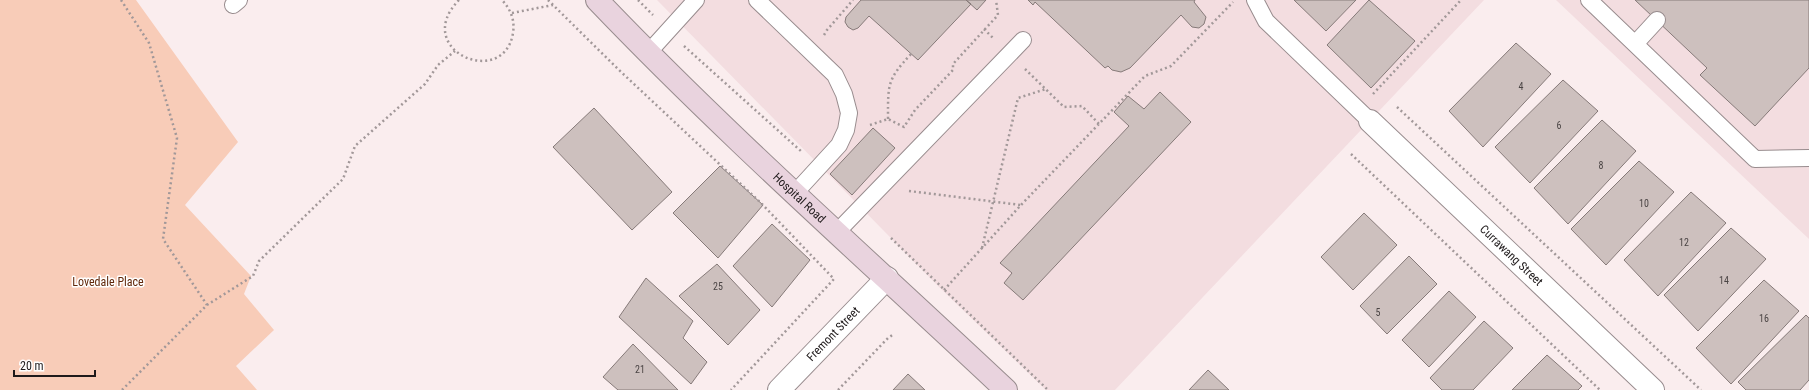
<svg xmlns="http://www.w3.org/2000/svg" width="1809" height="390" viewBox="0 0 1809 390" font-family="'Roboto Condensed',sans-serif">
	<style>
		.built { fill: #f3dde0 }
		.green { fill: #f8ccb8 }
		.building { fill: #cdc0be; stroke: #867a79 }
		.lines { fill: none; stroke-linecap: round; stroke-linejoin: round }
		.lane-casing { stroke: #988c8e; stroke-width: 18 }
		.street-casing { stroke: #988c8e; stroke-width: 24 }
		.secondary-casing { stroke: #988c8e; stroke-width: 24 }
		.path { stroke: #a29899; stroke-width: 2.5; stroke-dasharray: 2 3; stroke-linecap: butt }
		.lane { stroke: #fff; stroke-width: 16 }
		.street { stroke: #fff; stroke-width: 22 }
		.secondary { stroke: #e9d3de; stroke-width: 22 }
		.labels { text-anchor: middle; stroke-width: 3; stroke-linejoin: round; paint-order: stroke }
		.number-label { font-size: 10px; fill: #4a4444 }
		.street-label { font-size: 12px; fill: #1f1a1b; stroke: #fff }
		.park-label { font-size: 12px; fill: #61280a; stroke: #fff }
	</style>
	<rect width="100%" height="100%" fill="#faedee"/>
	<path class="built" d="M 657,0 L 1484,0 L 1115,390 L 1046,390 L 939,287 Z
		M 1556,0 L 1809,0 L 1809,239 Z"/>
	<path class="green" d="M 0,0 L 136,0 L 238,142 L 185,205 L 251,276 L 244,294 L 274,330 L 236,366 L 257,390 L 0,390 Z"/>
	<path class="building" d="M 861,0 L 966,0 L 971,4 L 918,60 L 869,16 L 858,28 L 853,30 L 848,27 L 845,22 L 846,17 Z
		M 966,0 L 986,0 L 977,10 Z
		M 1028,0 L 1195,0 L 1194,2 L 1206,17 L 1204,24 L 1199,28 L 1192,27 L 1181,15 L 1130,68 L 1121,72 L 1112,70 L 1108,66 L 1105,68 L 1035,2 L 1033,5 Z
		M 1294,0 L 1356,0 L 1326,31 Z
		M 1369,0 L 1415,41 L 1371,88 L 1327,45 Z
		M 1635,0 L 1809,0 L 1809,68 L 1755,126 L 1700,75 L 1707,68 Z
		M 1516,43 L 1551,74 L 1483,147 L 1449,111 Z
		M 1563,80 L 1598,111 L 1530,183 L 1495,147 Z
		M 1160,92 L 1191,122 L 1023,300 L 1004,283 L 1012,273 L 1000,263 L 1129,126 L 1114,112 L 1128,96 L 1144,109 Z
		M 594,108 L 672,192 L 632,230 L 553,147 Z
		M 1602,120 L 1636,151 L 1568,224 L 1534,188 Z
		M 873,128 L 895,148 L 852,195 L 830,174 Z
		M 1639,161 L 1674,192 L 1606,265 L 1571,229 Z
		M 720,166 L 763,205 L 718,258 L 673,213 Z
		M 1691,192 L 1726,223 L 1658,296 L 1624,260 Z
		M 1364,213 L 1397,245 L 1353,290 L 1321,257 Z
		M 772,224 L 810,260 L 772,307 L 733,266 Z
		M 1731,228 L 1766,259 L 1698,331 L 1664,295 Z
		M 1409,256 L 1437,284 L 1387,334 L 1360,306 Z
		M 717,264 L 760,310 L 728,345 L 679,296 Z
		M 646,278 L 693,321 L 683,338 L 707,362 L 691,384 L 619,317 Z
		M 1764,280 L 1799,311 L 1731,384 L 1696,348 Z
		M 1449,291 L 1476,317 L 1429,367 L 1402,340 Z
		M 1806,315 L 1809,318 L 1809,380 L 1800,390 L 1746,390 L 1738,382 Z
		M 1484,321 L 1513,348 L 1473,390 L 1442,390 L 1430,378 Z
		M 633,344 L 678,390 L 618,390 L 603,377 Z
		M 1547,355 L 1582,386 L 1578,390 L 1512,390 Z
		M 1208,370 L 1229,390 L 1189,390 Z
		M 908,374 L 925,390 L 893,390 Z"/>
	<g class="lines">
		<defs>
			<path id="lane" d="M 757,0 L 835,75 L 844,94 L 849,113 L 846,130 L 839,145 L 795,193
				M 1255,0 L 1266,21 L 1370,121
				M 1589,0 L 1755,159 L 1809,158
				M 233,5 L 239,0
				M 1635,44 L 1657,20
				M 648,53 L 696,0
				M 837,232 L 1023,40"/>
			<g id="street">
				<path id="s1" d="M 1370,121 L 1653,390"/>
				<path id="s2" d="M 779,390 L 887,278"/>
			</g>
			<g id="secondary">
				<path id="s3" d="M 597,0 C 727,136 869,261 1006,390"/>
			</g>
		</defs>
		<use href="#lane" class="lane-casing"/>
		<use href="#street" class="street-casing"/>
		<use href="#secondary" class="secondary-casing"/>
		<path class="path" d="M 121,0 L 149,43 L 177,138 L 163,239 L 207,305
			M 459,0 C 410,50 504,90 513,33 C 515,20 511,10 502,0
			M 548,0 L 619,70 L 761,203 L 834,279 L 731,390
			M 638,0 L 653,15
			M 512,13 L 553,5
			M 984,29 L 994,39
			M 824,35 L 827,30 L 853,0
			M 684,46 L 802,152
			M 1025,69 L 1064,107 L 1082,106 L 1099,124
			M 1373,94 L 1461,0
			M 1397,107 L 1701,390
			M 888,119 C 888,84 887,80 911,54
			M 870,125 L 888,119 L 904,127 L 915,110 L 953,70 L 953,64 L 998,15 L 996,0
			M 1351,154 L 1600,390
			M 909,191 L 1021,205
			M 891,238 L 1048,390
			M 982,248 L 1018,98 L 1046,89
			M 944,290 L 1021,205 L 1145,76 L 1171,66 L 1233,2
			M 122,390 L 207,305 L 253,276 L 259,261 L 343,179 L 355,146 L 425,84 L 438,65 L 455,51
			M 838,390 L 888,338 L 894,334"/>
		<use href="#lane" class="lane"/>
		<use href="#street" class="street"/>
		<use href="#secondary" class="secondary"/>
	</g>
	<g class="labels">
		<g class="number-label">
			<text x="1521" y="90">4</text>
			<text x="1559" y="129">6</text>
			<text x="1601" y="169">8</text>
			<text x="1644" y="207">10</text>
			<text x="1684" y="246">12</text>
			<text x="1724" y="284">14</text>
			<text x="718" y="290">25</text>
			<text x="1378" y="316">5</text>
			<text x="1764" y="322">16</text>
			<text x="640" y="373">21</text>
		</g>
		<g class="street-label">
			<text dy="4" stroke="none"><textPath href="#s3" startOffset="283">Hospital Road</textPath></text>
			<text dy="4" stroke="none"><textPath href="#s1" startOffset="195">Currawang Street</textPath></text>
			<text dy="4" stroke="none"><textPath href="#s2" startOffset="78">Fremont Street</textPath></text>
		</g>
		<g class="park-label">
			<text x="108" y="286">Lovedale Place</text>
		</g>
	</g>
	<path d="M14 370v6h81v-6" fill="none" stroke="#1f1a1b" stroke-width="2"/>
	<text x="20" y="370" font-size="12" fill="#1f1a1b" stroke="#ffffff" stroke-width="3" paint-order="stroke">20 m</text>
</svg>
